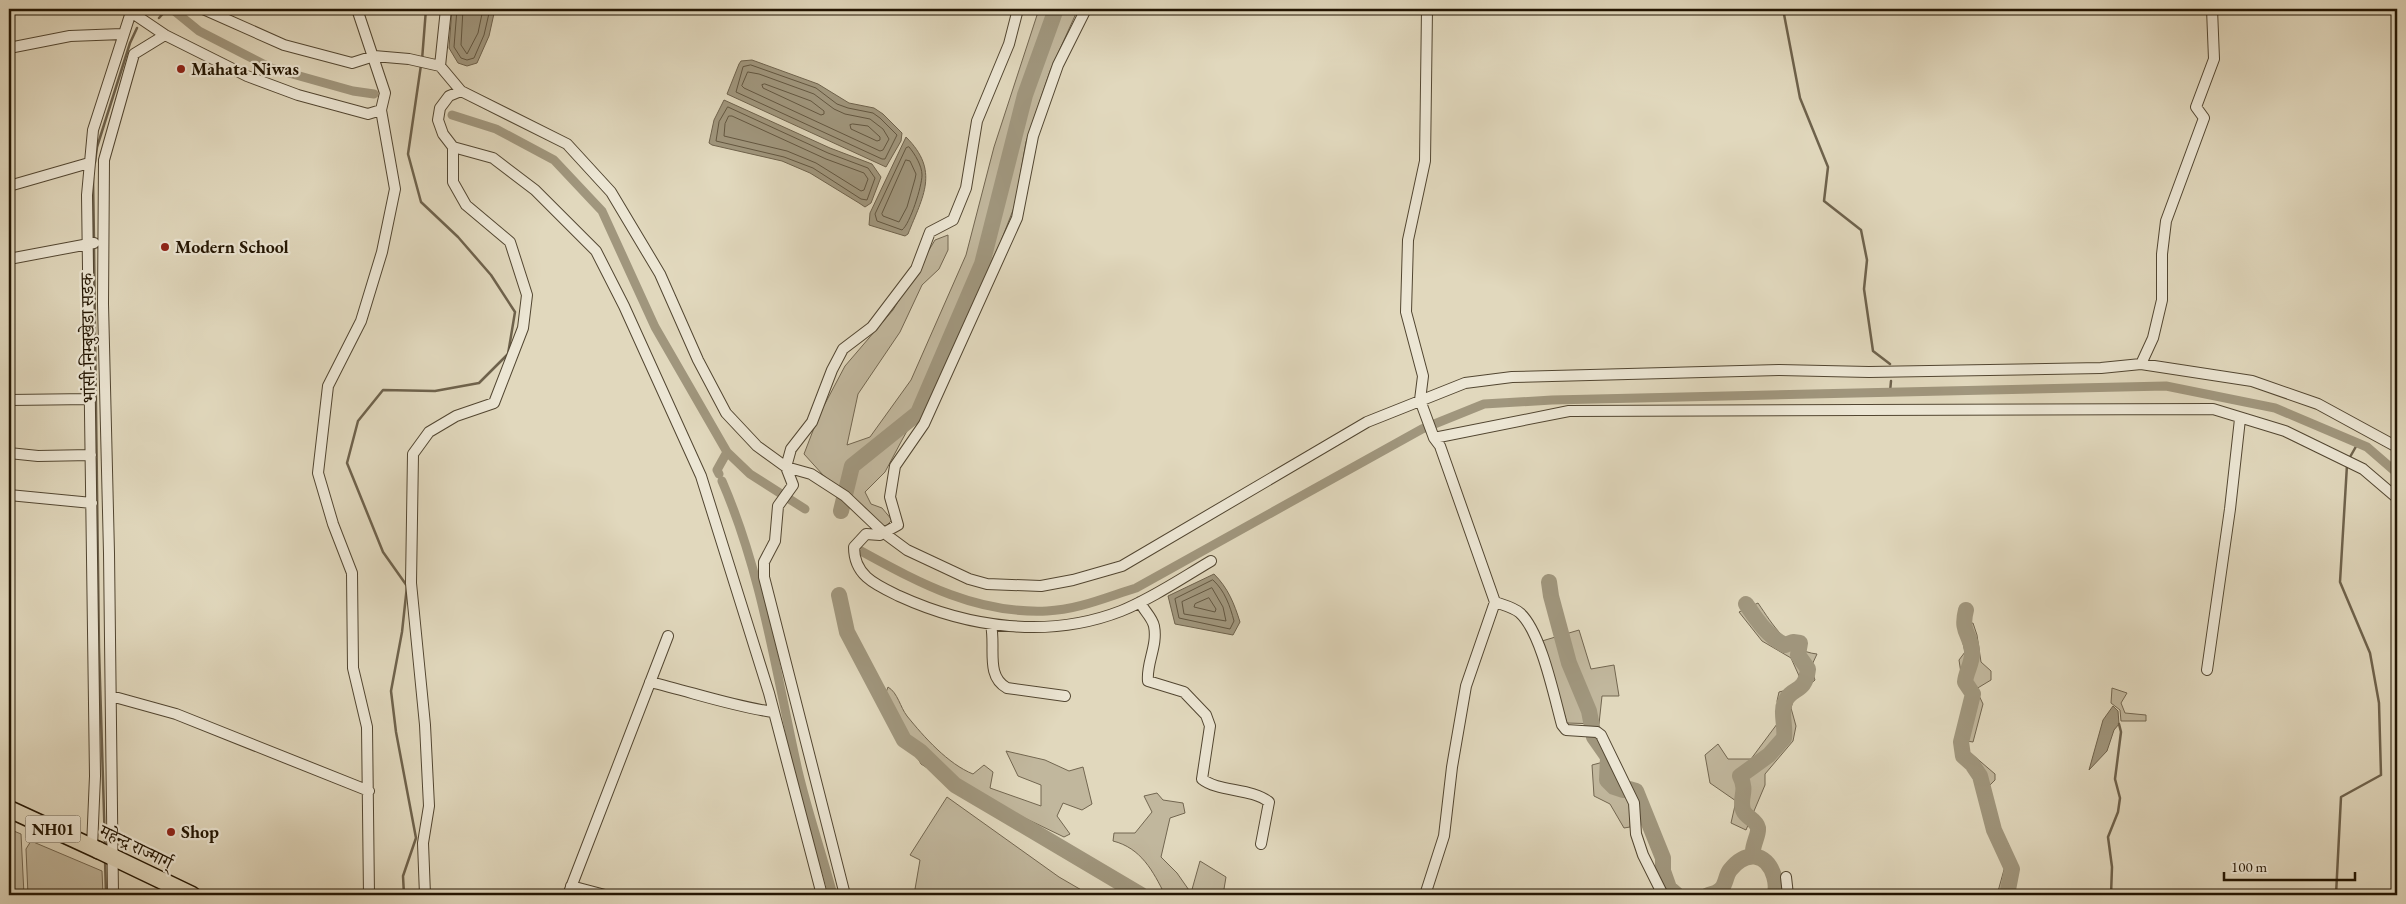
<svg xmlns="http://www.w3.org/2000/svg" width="2406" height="904" viewBox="0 0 2406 904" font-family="'EB Garamond','Noto Serif Devanagari',serif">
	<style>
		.green { fill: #c1b79d; stroke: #726650 }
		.water { fill: #a0967d; stroke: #6e624c }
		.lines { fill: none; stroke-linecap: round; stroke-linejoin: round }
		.shore { stroke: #625640; stroke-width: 1 }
		.stream { stroke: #6e624c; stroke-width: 2.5 }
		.canal { stroke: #a0967d; stroke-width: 9 }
		.river { stroke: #a0967d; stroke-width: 16 }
		.minor-casing { stroke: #524631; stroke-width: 12 }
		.primary-casing { stroke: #231502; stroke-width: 19 }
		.trunk-casing { stroke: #231502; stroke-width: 19 }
		.minor { stroke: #ece6d4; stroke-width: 10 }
		.primary { stroke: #e1d8bd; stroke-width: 16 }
		.trunk { stroke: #e1d8bd; stroke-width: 16 }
		.poi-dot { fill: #8f2418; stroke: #ece6d4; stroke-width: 2 }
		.labels { text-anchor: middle; stroke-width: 4.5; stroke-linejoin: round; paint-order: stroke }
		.shield { fill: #ece6d4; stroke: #5f5441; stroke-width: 1 }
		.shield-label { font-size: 16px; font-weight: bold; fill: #231502 }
		.poi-label { font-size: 18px; font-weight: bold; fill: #231502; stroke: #ece6d4; text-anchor: start }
		.street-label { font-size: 18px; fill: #231502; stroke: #ece6d4 }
	</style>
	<rect width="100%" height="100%" fill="#e1d8bd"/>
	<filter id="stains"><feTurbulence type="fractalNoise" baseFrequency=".004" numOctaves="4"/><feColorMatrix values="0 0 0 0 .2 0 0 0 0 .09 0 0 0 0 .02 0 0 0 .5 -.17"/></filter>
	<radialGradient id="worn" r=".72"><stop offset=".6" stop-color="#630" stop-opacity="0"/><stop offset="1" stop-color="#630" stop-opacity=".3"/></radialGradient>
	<path class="green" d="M 1039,9 L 1078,9 L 1050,71 L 1026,142 L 1015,205 L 1001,241 L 938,375 L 902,440 L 885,472 L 865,492 L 871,504 L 882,508 L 892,520 L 885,527 L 823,475 L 804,454 L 819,415 L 845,366 L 893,310 L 935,240 L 948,235 L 948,250 L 939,269 L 922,285 L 900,332 L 858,394 L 847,445 L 870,437 L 911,380 L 966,255 L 994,147 Z
		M 1758,603 C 1773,625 1788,651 1817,654 L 1811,667 L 1815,680 L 1793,701 L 1791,708 L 1796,726 L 1793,741 L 1765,774 L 1765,785 L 1746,830 L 1731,823 L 1736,801 L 1710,783 L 1705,755 L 1718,744 L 1728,759 L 1751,759 L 1780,720 L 1777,701 L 1779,692 L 1795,688 L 1800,678 L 1791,658 L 1762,641 L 1739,612 Z
		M 1973,623 L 1977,635 L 1981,662 L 1991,671 L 1991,680 L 1976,689 L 1983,704 L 1973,742 L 1960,740 L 1961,727 L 1969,697 L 1962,680 L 1959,660 L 1965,652 L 1959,626 Z
		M 1579,630 L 1591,669 L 1614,665 L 1619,696 L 1602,696 L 1599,724 L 1567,723 L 1542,641 Z
		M 888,687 C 898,693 900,707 907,716 C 924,737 948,764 973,774 L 984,765 L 993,772 L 990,788 L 1041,806 L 1041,785 L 1018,776 L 1006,751 L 1045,760 L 1069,771 L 1083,767 L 1092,804 L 1082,810 L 1063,803 L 1057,816 L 1070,834 L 1064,837 L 948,781 L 921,764 L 884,698 Z
		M 2112,688 L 2127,693 L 2121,703 L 2125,713 L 2146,715 L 2146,721 L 2121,721 L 2120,710 L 2111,703 Z
		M 1959,753 L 1974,756 L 1995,774 L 1995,780 L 1987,788 L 1981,788 C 1977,775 1966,765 1959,753 Z
		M 1611,760 L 1631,804 L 1630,827 L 1624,828 L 1610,804 L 1594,796 L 1592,765 Z
		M 1157,793 L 1163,800 L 1183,803 L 1185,813 L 1170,818 L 1161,857 L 1177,873 L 1191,893 L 1200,861 L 1226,877 L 1223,895 L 1165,895 C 1153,871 1141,848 1113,841 L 1114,833 L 1135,833 L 1152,812 L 1144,796 Z
		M 947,797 L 1059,877 L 1090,895 L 914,895 L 920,860 L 910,855 Z
		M 9,829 L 21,834 L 24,895 L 9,895 Z
		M 31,841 L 102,871 L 103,895 L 28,895 L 26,849 Z
		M 2008,843 L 2016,870 L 2014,895 L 1997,895 L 2005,866 L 2000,848 Z"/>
	<path class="water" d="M 452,9 L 495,9 L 489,36 L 477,63 L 467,66 L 458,63 L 449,48 Z
		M 752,60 L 818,84 L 849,103 L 874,108 L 883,114 L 902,133 L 901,141 L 886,167 L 727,94 L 739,64 L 741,61 Z
		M 724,100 L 830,148 L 872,164 L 881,177 L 871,203 L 865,207 L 859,203 L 810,173 L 782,161 L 712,145 L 709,143 L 714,120 Z
		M 906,137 C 940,171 923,196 908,234 L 905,236 L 869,225 L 870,213 Z
		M 1214,574 C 1228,588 1234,603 1240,622 L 1233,635 L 1175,624 L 1168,596 Z
		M 2113,706 L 2118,711 L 2119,724 L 2114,730 L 2107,751 L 2089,770 L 2103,720 Z"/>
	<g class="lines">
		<path class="shore" d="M 457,9 L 454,47 L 461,58 L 467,60 L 474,58 L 484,35 L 490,9
			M 463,9 L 461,45 L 467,54 L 478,33 L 483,9
			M 751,65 L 816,88 L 837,104 L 848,108 L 873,113 L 880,118 L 897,135 L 885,159 L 882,159 L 736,92 L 743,67 Z
			M 748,72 L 759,74 L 814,94 L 834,109 L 845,114 L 870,119 L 883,129 L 889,139 L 883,150 L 880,151 L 744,88 L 742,86 Z
			M 765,84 L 811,101 L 824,111 L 824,114 L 821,115 L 763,88 L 762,85 Z
			M 728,107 L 828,153 L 868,168 L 875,178 L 867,200 L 861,199 L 813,168 L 784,157 L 716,141 L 719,122 Z
			M 729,116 L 732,116 L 826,159 L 864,173 L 868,179 L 864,190 L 861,191 L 816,163 L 787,151 L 724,136 L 725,124 Z
			M 853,124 L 868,126 L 880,137 L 880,140 L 877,141 L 851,129 L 850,125 Z
			M 909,147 C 915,154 922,166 922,175 C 922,186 910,224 902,230 L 877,221 L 875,214 L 906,148 Z
			M 906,160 L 910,161 L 916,174 L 915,179 L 907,207 L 899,222 L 883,216 L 882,214 Z
			M 1213,580 C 1225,591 1230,606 1234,621 L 1230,629 L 1179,618 L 1175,599 Z
			M 1212,588 L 1223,607 L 1226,621 L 1184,614 L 1182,602 Z
			M 1209,598 L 1216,609 L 1215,612 L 1194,607 L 1195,604 Z"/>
		<path class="stream" d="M 1783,9 L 1800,98 L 1828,167 L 1824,201 L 1861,230 L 1867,260 L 1864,289 L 1873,351 L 1890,364
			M 159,18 L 167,9
			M 422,60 L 426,9
			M 95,162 L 97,147 L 130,43 L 137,28
			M 93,177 L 94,241
			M 94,247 L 99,648 L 105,846
			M 1890,392 L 1891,381
			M 2350,457 L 2358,443
			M 105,859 L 106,895
			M 404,895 L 403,876 L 416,838 L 396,732 L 391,691 L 402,632 L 407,586 L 383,552 L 347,463 L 358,421 L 383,390 L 435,391 L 479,383 L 508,354 L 515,312 L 491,275 L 458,237 L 421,202 L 408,154 L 421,65
			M 2111,895 L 2112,867 L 2108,837 L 2118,812 L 2120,798 L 2115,779 L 2121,732 L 2119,724
			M 2336,895 L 2341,797 L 2381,775 L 2379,703 L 2370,653 L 2340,582 L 2347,465"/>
		<path class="canal" d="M 172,9 L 199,31 L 271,68 L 353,91 L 374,94
			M 452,115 L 496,129 L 554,160 L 602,211 L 655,327 L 727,452 L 750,474 L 805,509
			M 719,474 L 717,470 L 727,452
			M 722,481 C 762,573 776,673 798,771 C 808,813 822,854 833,895
			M 861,551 C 921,584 977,614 1047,611 C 1077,610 1107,597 1136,588 L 1422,429 L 1484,404 L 1552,400 L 2166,386 L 2275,408 L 2367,447 L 2397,473"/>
		<path class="river" d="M 841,511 L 852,466 L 918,413 L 982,264 L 1025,95 L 1056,9
			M 1549,582 L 1551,596 L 1569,663 L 1589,711 L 1594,737 L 1608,757 L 1607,780 L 1614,787 L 1623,790
			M 839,595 L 847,632 L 904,740 L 920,751 L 955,785 L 1141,895
			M 1746,604 C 1757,620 1767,636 1785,645 L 1793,642 L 1800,643 L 1798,655 L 1808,669 C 1805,695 1791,686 1785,702 C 1780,712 1786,727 1784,738 L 1769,755 L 1740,776 C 1748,792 1739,797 1743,810 C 1746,818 1756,819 1758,828 C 1759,834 1753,844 1753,851 L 1755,856
			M 1966,610 C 1960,633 1971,634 1972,651 C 1973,663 1966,671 1965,682 L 1973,694 L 1961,742 L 1963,756 L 1972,764 L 1980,776 L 1994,830 L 2012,869 L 2007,895
			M 1629,789 L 1636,791 L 1663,858 L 1663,871 L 1669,888 L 1677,895
			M 1708,895 C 1713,894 1718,893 1722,888 C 1726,883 1726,875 1730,870 C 1745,851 1766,851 1774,876 C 1776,883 1777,889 1774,895"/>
		<defs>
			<path id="minor" d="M 203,9 L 284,45 L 352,63 L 374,56 L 409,59 L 440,66 L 461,91 L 567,144 L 611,192 L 660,274 L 698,360 L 726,413 L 757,446 L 786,467 L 811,474 L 845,496 L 884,533 L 907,550 L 969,579 L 987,584 L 1041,586 L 1073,580 L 1122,566 L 1367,422 L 1465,383 L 1512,377 L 1779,370 L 1869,372 L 2101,368 L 2141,364 L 2252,381 L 2318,404 L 2397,447
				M 357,9 L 385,93 L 381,110 L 395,189 L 382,252 L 361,321 L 328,386 L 318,473 L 333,524 L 352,573 L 353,668 L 367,727 L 369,895
				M 1086,9 L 1058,65 L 1033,136 L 1017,218 L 924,424 L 895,466 L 890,497 L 898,525 L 880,535 L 866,534 L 854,547 C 854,576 876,585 899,596 C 969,628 1049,639 1121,611 C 1153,598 1182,578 1211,561
				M 9,48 L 70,36 L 122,34
				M 440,66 L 446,9
				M 453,147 L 493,158 L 535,190 L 596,251 L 624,306 L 701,476 L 769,693 L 822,895
				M 9,186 L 89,163
				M 9,259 L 94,243
				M 2141,364 L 2153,338 L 2162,300 L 2162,254 L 2166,221 L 2204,118 L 2196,107 L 2214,59 L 2212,9
				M 9,400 L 91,399
				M 1434,438 L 1569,411 L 2213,409 L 2285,431 L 2363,469 L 2397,498
				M 9,453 L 38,456 L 91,455
				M 9,495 L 92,503
				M 1140,602 C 1144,611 1152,617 1154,626 C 1158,646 1146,663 1148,681 L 1184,692 L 1206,715 L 1210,726 L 1202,779 C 1218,792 1252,788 1269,802 L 1261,844
				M 1495,602 C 1503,605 1513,607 1520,613 C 1541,632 1554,696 1562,725 L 1566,730 L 1597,732 L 1601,735 L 1634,803 L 1636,834 L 1643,855 L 1663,895
				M 991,625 C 996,647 985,676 1007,688 L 1065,696
				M 2207,670 L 2230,509 L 2240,419
				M 650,682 C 692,692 731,706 773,712
				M 111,696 L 176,714 L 369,791
				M 92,847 L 95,776 L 87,195 L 93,130 L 131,12 L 165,35 L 247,76 L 298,95 L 368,114 L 381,110
				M 1786,877 L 1788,895
				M 571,886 L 605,895
				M 113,895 L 109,553 L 103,304 L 104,160 L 134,54 L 165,35
				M 425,895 L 423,843 L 429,806 L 425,725 L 411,583 L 413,454 L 429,432 L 456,416 L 494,403 L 523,328 L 527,295 L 510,242 L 466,205 L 453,182 L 453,147 L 443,134 L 438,120 L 440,108 L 449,96 L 461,91
				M 568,895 L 668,636
				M 845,895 L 764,577 L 764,562 L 775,541 L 778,506 L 793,485 L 786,467 L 791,449 L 812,422 L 832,370 L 843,349 L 872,327 L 916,269 L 930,232 L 953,220 L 966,188 L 977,121 L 1009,44 L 1018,9
				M 1425,895 L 1444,836 L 1452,767 L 1466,686 L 1495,602 L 1440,446 L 1434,438 L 1420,400 L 1423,376 L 1406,312 L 1408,240 L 1425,161 L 1427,9"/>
			<path id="primary" d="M 9,809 L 98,850"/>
			<path id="trunk" d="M 98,850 L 192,895"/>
		</defs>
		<use href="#minor" class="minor-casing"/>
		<use href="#primary" class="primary-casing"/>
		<use href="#trunk" class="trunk-casing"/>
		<use href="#minor" class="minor"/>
		<use href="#primary" class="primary"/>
		<use href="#trunk" class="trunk"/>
	</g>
	<g class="poi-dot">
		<circle cx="181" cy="69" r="5"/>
		<circle cx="165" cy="247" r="5"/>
		<circle cx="171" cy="832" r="5"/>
	</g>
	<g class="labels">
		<rect class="shield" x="25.5" y="815.5" width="55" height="27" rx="4"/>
		<g class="shield-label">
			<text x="53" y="835">NH01</text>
		</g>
		<g class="poi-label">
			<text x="191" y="75">Mahata Niwas</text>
			<text x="175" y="253">Modern School</text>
			<text x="181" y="838">Shop</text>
		</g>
		<g class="street-label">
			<text transform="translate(88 338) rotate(-91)" y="6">भांसी-निम्बुखेडा सडक</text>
			<text transform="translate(136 847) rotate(26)" y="6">महेन्द्र राज्मार्ग्</text>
		</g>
	</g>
	<rect width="2406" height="904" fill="none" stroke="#e1d8bd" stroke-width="30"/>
	<rect x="10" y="10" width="2386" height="884" fill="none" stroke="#231502" stroke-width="2.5"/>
	<rect x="15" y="15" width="2376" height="874" fill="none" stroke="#231502"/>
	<path d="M2224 872v8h131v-8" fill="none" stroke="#231502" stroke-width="2.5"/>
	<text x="2231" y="872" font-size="15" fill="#231502" stroke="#ece6d4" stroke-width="4" paint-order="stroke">100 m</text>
	<rect width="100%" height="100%" filter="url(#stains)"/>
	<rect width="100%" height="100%" fill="url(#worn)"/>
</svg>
